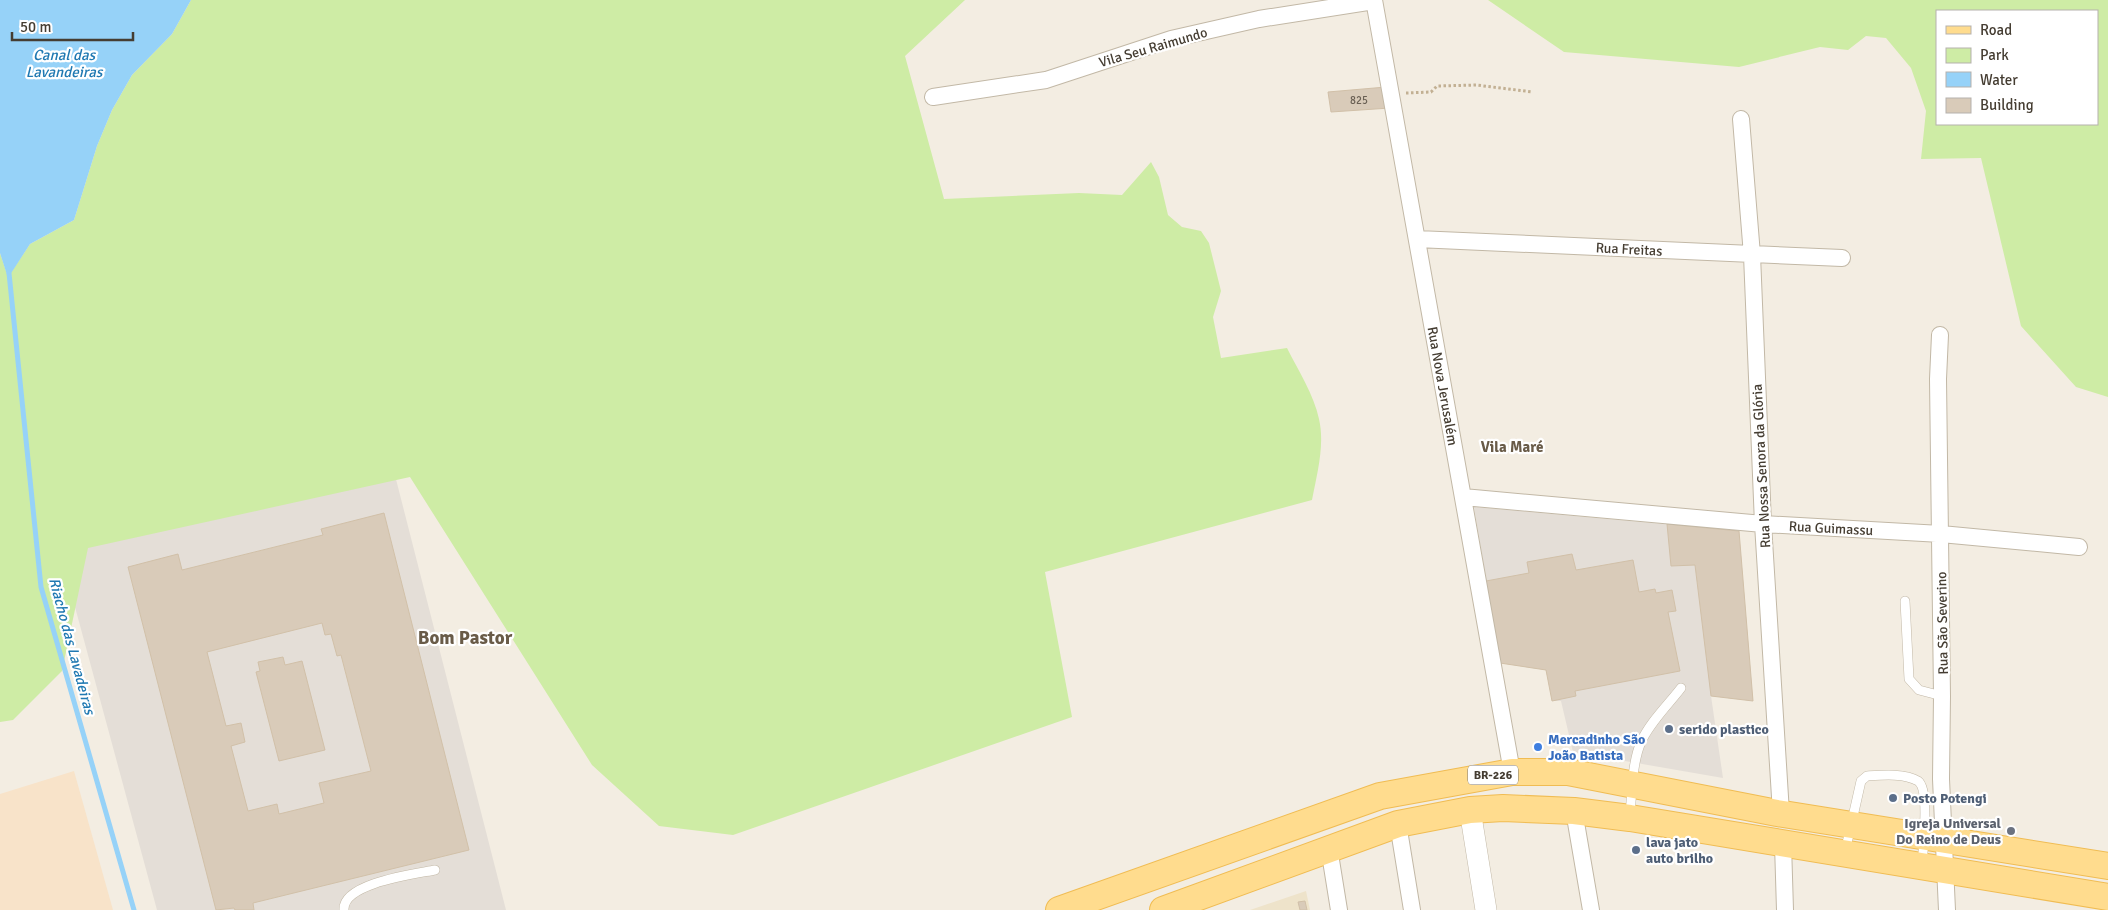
<svg xmlns="http://www.w3.org/2000/svg" width="2108" height="910" viewBox="0 0 2108 910" font-family="Signika,sans-serif">
	<style>
		.commercial { fill: #f8e3c9 }
		.industrial { fill: #e4ded7 }
		.education { fill: #eee3ca }
		.green { fill: #ceeca5; fill-rule: evenodd }
		.water { fill: #96d2f8 }
		.lines { fill: none; stroke-linecap: round; stroke-linejoin: round }
		.stream { stroke: #96d2f8; stroke-width: 5 }
		.building { fill: #d9cbb9; stroke: #d1c0a8; fill-rule: evenodd }
		.service-casing { stroke: #c2b8a6; stroke-width: 10 }
		.minor-casing { stroke: #c2b8a6; stroke-width: 18 }
		.tertiary-casing { stroke: #c2b8a6; stroke-width: 22 }
		.primary-casing { stroke: #f0bc53; stroke-width: 28 }
		.path { stroke: #c2b093; stroke-width: 3; stroke-dasharray: 2.5 2.5; stroke-linecap: butt }
		.service { stroke: #fff; stroke-width: 9 }
		.minor { stroke: #fff; stroke-width: 16 }
		.tertiary { stroke: #fff; stroke-width: 21 }
		.primary { stroke: #ffdc8e; stroke-width: 26 }
		.service-dot { fill: #5c6f8a; stroke: #fff; stroke-width: 2 }
		.shop-dot { fill: #3f7fe0; stroke: #fff; stroke-width: 2 }
		.worship-dot { fill: #6b7280; stroke: #fff; stroke-width: 2 }
		.labels { text-anchor: middle; stroke-width: 4.5; stroke-linejoin: round; paint-order: stroke }
		.number-label { font-size: 11px; fill: #6a6054 }
		.shield { fill: #fff; stroke: #7d7770; stroke-width: 1 }
		.shield-label { font-size: 12px; font-weight: bold; fill: #453d32 }
		.street-label { font-size: 14px; fill: #453d32; stroke: #fff }
		.service-label { font-size: 14px; font-weight: bold; fill: #4e5e75; stroke: #fff; text-anchor: start }
		.shop-label { font-size: 14px; font-weight: bold; fill: #366cbe; stroke: #fff; text-anchor: start }
		.worship-label { font-size: 14px; font-weight: bold; fill: #5b616d; stroke: #fff; text-anchor: end }
		.water-label { font-size: 15px; font-style: italic; fill: #2079b2; stroke: #fff }
		.neighbourhood-label { font-size: 15px; font-weight: bold; fill: #695b48; stroke: #fff }
		.district-label { font-size: 19px; font-weight: bold; fill: #695b48; stroke: #fff }
	</style>
	<rect width="100%" height="100%" fill="#f3ede2"/>
	<path class="commercial" d="M 74,771 L 113,910 L 0,910 L 0,794 Z"/>
	<path class="industrial" d="M 375,397 L 506,910 L 157,910 L 39,474 Z
		M 1474,507 L 1739,531 L 1753,701 L 1711,696 L 1723,778 L 1573,752 L 1561,701 L 1552,701 L 1546,670 L 1500,663 Z"/>
	<path class="education" d="M 1306,891 L 1310,910 L 1250,910 Z"/>
	<path class="green" d="M 191,0 L 965,0 L 905,56 L 944,199 L 1079,193 L 1122,195 L 1151,162 L 1159,177 L 1168,215 L 1182,227 L 1201,231 L 1209,243 L 1221,291 L 1213,317 L 1221,358 L 1287,348 C 1298,370 1314,395 1319,419 C 1325,445 1317,474 1312,500 L 1045,572 L 1072,717 L 733,835 L 659,826 L 592,765 L 410,477 L 88,548 L 62,671 L 13,720 L 0,722 L 0,253 L 8,277 L 30,244 L 74,220 L 97,146 L 112,110 L 132,75 L 172,34 Z
		M 1488,0 L 2108,0 L 2108,397 L 2076,387 L 2021,326 L 1981,158 L 1921,159 L 1926,111 L 1911,68 L 1886,38 L 1866,36 L 1848,50 L 1820,47 L 1739,67 L 1564,52 ZM 2097,11 L 2097,124 L 1937,124 L 1937,11 Z"/>
	<path class="water" d="M 0,0 L 191,0 L 172,34 L 132,75 L 112,110 L 97,146 L 74,220 L 30,244 L 8,278 L 0,253 Z"/>
	<g class="lines">
		<path class="stream" d="M 9,273 L 41,587 L 134,910"/>
	</g>
	<path class="building" d="M 1386,87 L 1390,108 L 1331,112 L 1328,92 Z
		M 384,513 L 469,850 L 253,903 L 254,910 L 235,910 L 234,908 L 216,910 L 128,567 L 178,554 L 182,570 L 323,535 L 321,529 ZM 322,623 L 325,635 L 331,634 L 337,656 L 341,655 L 371,771 L 319,783 L 324,803 L 279,814 L 277,804 L 248,811 L 231,746 L 245,742 L 241,723 L 226,726 L 207,652 Z
		M 1667,524 L 1739,531 L 1753,701 L 1711,696 L 1695,565 L 1671,566 Z
		M 1572,554 L 1576,570 L 1633,560 L 1639,592 L 1655,589 L 1656,593 L 1672,590 L 1676,611 L 1668,612 L 1680,671 L 1575,691 L 1576,696 L 1552,701 L 1546,670 L 1500,663 L 1486,581 L 1529,573 L 1527,562 Z
		M 283,657 L 285,665 L 302,661 L 325,750 L 279,761 L 256,672 L 260,671 L 258,662 Z
		M 1305,901 L 1307,910 L 1300,910 L 1298,902 Z"/>
	<g class="lines">
		<defs>
			<path id="service" d="M 1905,601 L 1909,679 L 1919,690 L 1942,696
				M 1630,816 C 1632,792 1632,763 1641,742 C 1650,722 1668,705 1681,688
				M 1845,852 L 1861,781 L 1867,776 C 1882,775 1905,773 1918,781 C 1930,789 1923,850 1922,865
				M 344,910 C 342,883 415,874 435,870"/>
			<path id="minor" d="M 1374,0 L 1512,772
				M 933,97 L 1046,80 L 1171,39 L 1259,19 L 1374,1
				M 1741,119 L 1752,255 L 1763,524 L 1781,813
				M 1417,239 L 1842,258
				M 1940,335 L 1938,379 L 1942,696 L 1941,779 L 1947,910
				M 1463,497 L 1763,524 L 1941,534 L 2079,547
				M 1574,811 L 1591,910
				M 1398,824 L 1412,910
				M 1783,844 L 1785,910
				M 1329,848 L 1339,910"/>
			<path id="tertiary" d="M 1470,810 L 1486,910"/>
			<path id="primary" d="M 1059,910 L 1380,796 L 1512,772 L 1568,772 L 1777,813 L 2108,866
				M 1163,910 L 1398,824 L 1470,810 L 1503,808 L 1574,811 L 1630,818 L 2108,897"/>
		</defs>
		<use href="#service" class="service-casing"/>
		<use href="#minor" class="minor-casing"/>
		<use href="#tertiary" class="tertiary-casing"/>
		<use href="#primary" class="primary-casing"/>
		<path class="path" d="M 1406,93 L 1431,92 L 1437,86 L 1476,85 L 1533,92"/>
		<use href="#service" class="service"/>
		<use href="#minor" class="minor"/>
		<use href="#tertiary" class="tertiary"/>
		<use href="#primary" class="primary"/>
	</g>
	<g class="service-dot">
		<circle cx="1669" cy="729" r="5"/>
		<circle cx="1893" cy="798" r="5"/>
		<circle cx="1636" cy="850" r="5"/>
	</g>
	<circle class="shop-dot" cx="1538" cy="747" r="5"/>
	<circle class="worship-dot" cx="2011" cy="831" r="5"/>
	<g class="labels">
		<g class="number-label">
			<text x="1359" y="104">825</text>
		</g>
		<rect class="shield" x="1468" y="765.5" width="50" height="19" rx="4"/>
		<g class="shield-label">
			<text x="1493" y="779">BR-226</text>
		</g>
		<g class="street-label">
			<text transform="translate(1153 47) rotate(-16)" y="5">Vila Seu Raimundo</text>
			<text transform="translate(1629 249) rotate(3)" y="5">Rua Freitas</text>
			<text transform="translate(1443 386) rotate(80)" y="5">Rua Nova Jerusalém</text>
			<text transform="translate(1761 466) rotate(-93)" y="5">Rua Nossa Senora da Glória</text>
			<text transform="translate(1831 528) rotate(3)" y="5">Rua Guimassu</text>
			<text transform="translate(1942 623) rotate(-91)" y="5">Rua São Severino</text>
		</g>
		<g class="service-label">
			<text x="1679" y="734">serido plastico</text>
			<text x="1903" y="803">Posto Potengi</text>
			<text x="1646" y="847">lava jato<tspan x="1646" dy="16">auto brilho</tspan></text>
		</g>
		<g class="shop-label">
			<text x="1548" y="744">Mercadinho São<tspan x="1548" dy="16">João Batista</tspan></text>
		</g>
		<g class="worship-label">
			<text x="2001" y="828">Igreja Universal<tspan x="2001" dy="16">Do Reino de Deus</tspan></text>
		</g>
		<g class="water-label">
			<text x="64" y="60">Canal das<tspan x="64" dy="17">Lavandeiras</tspan></text>
			<text transform="translate(72 646) rotate(75)" y="5">Riacho das Lavadeiras</text>
		</g>
		<g class="neighbourhood-label">
			<text x="1512" y="452">Vila Maré</text>
		</g>
		<g class="district-label">
			<text x="465" y="644">Bom Pastor</text>
		</g>
	</g>
	<rect x="1936" y="10" width="162" height="115" fill="#ffffff" stroke="#b5b1ad"/>
	<rect x="1946" y="26" width="25" height="8" fill="#ffdc8e" stroke="#b5b1ad"/>
	<text x="1980" y="35" font-size="15" fill="#453d32">Road</text>
	<rect x="1946" y="48" width="25" height="15" fill="#ceeca5" stroke="#b5b1ad"/>
	<text x="1980" y="60" font-size="15" fill="#453d32">Park</text>
	<rect x="1946" y="72" width="25" height="15" fill="#96d2f8" stroke="#b5b1ad"/>
	<text x="1980" y="85" font-size="15" fill="#453d32">Water</text>
	<rect x="1946" y="98" width="25" height="15" fill="#d9cbb9" stroke="#b5b1ad"/>
	<text x="1980" y="110" font-size="15" fill="#453d32">Building</text>
	<path d="M12 32v8h121v-8" fill="none" stroke="#453d32" stroke-width="2.5"/>
	<text x="20" y="32" font-size="15" fill="#453d32" stroke="#ffffff" stroke-width="4" paint-order="stroke">50 m</text>
</svg>
